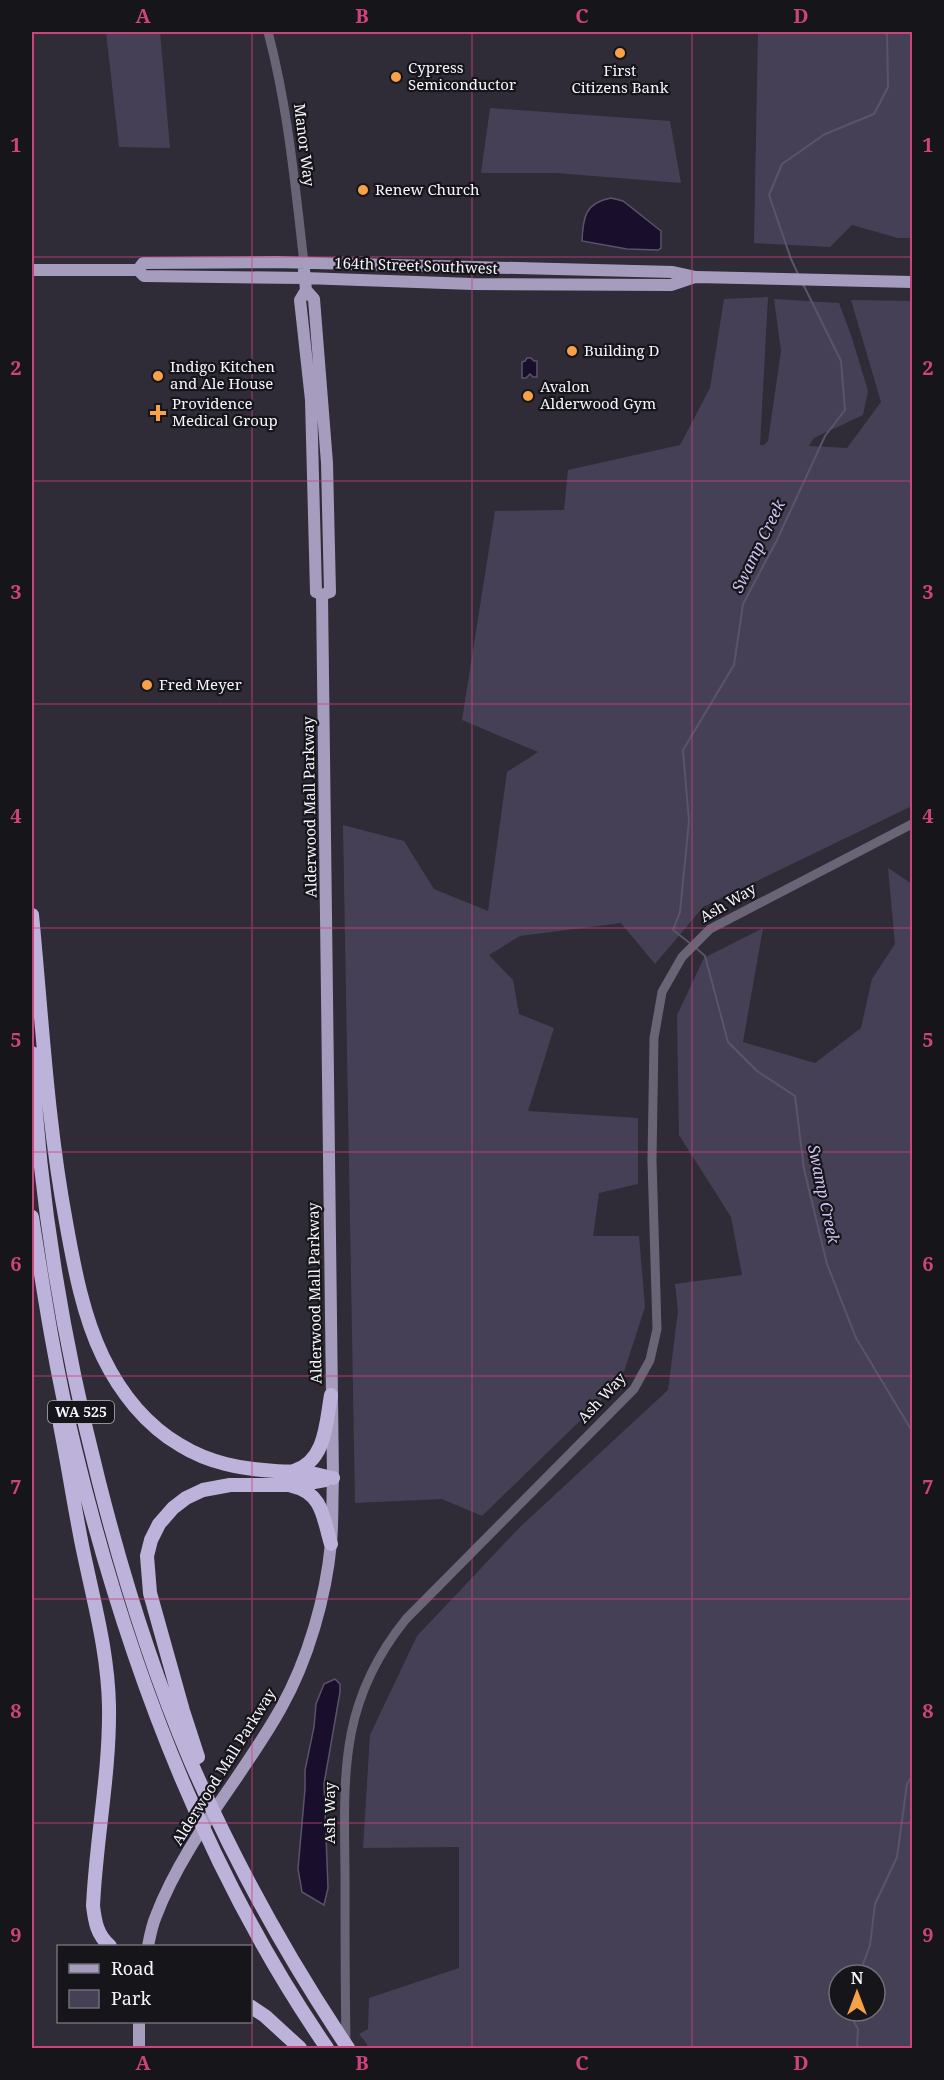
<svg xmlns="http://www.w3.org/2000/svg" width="944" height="2080" viewBox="0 0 944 2080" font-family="'Noto Serif',serif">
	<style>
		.green { fill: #464056; fill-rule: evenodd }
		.water { fill: #190e2c; stroke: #5b536a; stroke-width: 1.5 }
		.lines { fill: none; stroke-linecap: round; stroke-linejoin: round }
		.stream { stroke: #5b536a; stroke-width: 2 }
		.minor { stroke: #6a6576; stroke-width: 9 }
		.major { stroke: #a59cbe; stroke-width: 12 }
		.highway { stroke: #bdb2da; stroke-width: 14 }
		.grid { fill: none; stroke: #cc447b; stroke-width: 1.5; stroke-opacity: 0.55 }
		.poi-dot { fill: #f7a149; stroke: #16151a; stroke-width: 2 }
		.labels { text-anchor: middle; stroke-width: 4.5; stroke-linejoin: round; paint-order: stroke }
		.shield { fill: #16151a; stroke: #b3b1b8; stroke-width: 1.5 }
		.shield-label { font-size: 14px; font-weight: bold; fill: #f6f4fc }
		.poi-label { font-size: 15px; fill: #f6f4fc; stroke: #16151a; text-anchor: start }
		.street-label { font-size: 15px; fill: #f6f4fc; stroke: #16151a }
		.water-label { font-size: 16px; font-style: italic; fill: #d1c3f5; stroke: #16151a }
		.neatline { fill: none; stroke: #cc447b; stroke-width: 2 }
		.grid-label { font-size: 20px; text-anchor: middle; font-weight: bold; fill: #cc447b }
	</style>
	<rect width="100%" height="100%" fill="#2f2b37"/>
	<path class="green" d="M 106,32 L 160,32 L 170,148 L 119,147 Z
		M 758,32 L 912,32 L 912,238 L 898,238 L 852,225 L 830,247 L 754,243 Z
		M 490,108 L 670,121 L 681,183 L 556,173 L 481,173 Z
		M 768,297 L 760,445 L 764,445 L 768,441 L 781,351 L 774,299 L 839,303 L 851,335 L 868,391 L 863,415 L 814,438 L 809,446 L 847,448 L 881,402 L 851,300 L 912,301 L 912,806 L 703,907 L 655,964 L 621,923 L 520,936 L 489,955 L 513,980 L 519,1014 L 554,1028 L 528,1111 L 638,1118 L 638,1184 L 599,1193 L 593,1236 L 639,1236 L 645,1307 L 621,1381 L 482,1516 L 442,1499 L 355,1503 L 343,825 L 404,841 L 434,889 L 488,911 L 507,772 L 538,752 L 462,720 L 495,511 L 564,510 L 568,470 L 680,445 L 710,388 L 724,299 Z
		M 888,868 L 912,884 L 912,2048 L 367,2048 L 367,2044 L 359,2034 L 368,2029 L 369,1998 L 459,1968 L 459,1847 L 363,1848 L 370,1735 L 417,1636 L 519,1528 L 668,1390 L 678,1311 L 675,1284 L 742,1275 L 731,1217 L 679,1135 L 677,1015 L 704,958 L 763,928 L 743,1042 L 815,1063 L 861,1028 L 872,979 L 895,944 ZM 839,1975 L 875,1975 L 875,2011 L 839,2011 Z"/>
	<path class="water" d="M 611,198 L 623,201 L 661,231 L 661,248 L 658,250 L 627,249 L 582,241 C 583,217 585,203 611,198 Z
		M 527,358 L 531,358 L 534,361 L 537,361 L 537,377 L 533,377 L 530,374 L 526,378 L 522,378 L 522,362 L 525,361 Z
		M 335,1679 L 340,1684 L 340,1692 L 324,1784 L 328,1888 L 324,1905 L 302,1892 L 298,1869 L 305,1789 L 305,1770 L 314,1727 L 316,1704 L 324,1684 Z"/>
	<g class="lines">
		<path class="stream" d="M 798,274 L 791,259 L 769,195 L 782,164 L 825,134 L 874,114 L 888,87 L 887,32
			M 691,944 L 673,930 L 680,912 L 689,821 L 683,750 L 734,665 L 743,604 L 777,540 L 825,436 L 845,410 L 841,361 L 803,284
			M 696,948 L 705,956 L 728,1042 L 757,1071 L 795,1096 L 804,1169 L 827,1264 L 856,1338 L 912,1431
			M 859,1975 L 870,1945 L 875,1904 L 897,1857 L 907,1784 L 912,1776
			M 848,2011 L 858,2029 L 857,2048"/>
		<path class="minor" d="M 268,32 C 288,107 295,185 304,263
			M 346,2043 C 345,1987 345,1930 345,1874 C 344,1773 339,1702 406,1619 L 634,1389 L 650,1360 L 657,1329 L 652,1160 L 654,1038 L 662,992 L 682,957 L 710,929 L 912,824"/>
		<path class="major" d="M 32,270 L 138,270 L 143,263 L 276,262 L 673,272 L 696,277 L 912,282
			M 138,270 L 144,276 L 304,278 L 473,284 L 671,285 L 695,277
			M 304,270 L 306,290 L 314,299 L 327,463 L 330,592 L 322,595
			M 306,290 L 300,300 L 311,400 L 316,592 L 322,595
			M 148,1946 C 150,1936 152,1925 156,1916 C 185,1840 242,1778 281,1708 C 308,1660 326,1597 331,1543 C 333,1521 332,1500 333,1478 L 322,595
			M 139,2022 L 139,2048"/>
		<path class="highway" d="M 32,915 C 42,1018 47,1120 66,1222 C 74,1267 83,1316 103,1357 C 120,1392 146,1425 180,1445 C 209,1463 241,1469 275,1471 C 284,1472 293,1471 302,1472 C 312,1473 323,1476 333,1478
			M 32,1053 C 39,1199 63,1341 99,1482 C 123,1577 152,1670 190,1760 C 234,1861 287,1957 348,2048
			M 32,1217 C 44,1294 56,1373 75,1449 C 126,1660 203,1868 327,2048
			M 60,1425 C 68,1465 74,1505 82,1545 C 93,1599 108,1651 109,1706 C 110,1773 96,1839 93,1906 C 95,1922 97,1935 110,1946
			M 294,1471 C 326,1461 326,1423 331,1395
			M 292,1486 C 323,1493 323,1518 331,1544
			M 198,1757 L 183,1711 L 150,1593 L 147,1556 L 151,1540 L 159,1524 L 173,1508 L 186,1498 L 203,1490 L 230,1485 L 298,1485 L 325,1480
			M 250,2006 L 265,2016 L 300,2048"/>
	</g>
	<path class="grid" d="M 252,32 L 252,2048M 472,32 L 472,2048M 692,32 L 692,2048M 32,257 L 912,257M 32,481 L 912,481M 32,704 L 912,704M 32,928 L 912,928M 32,1152 L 912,1152M 32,1376 L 912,1376M 32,1599 L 912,1599M 32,1823 L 912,1823"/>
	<g class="poi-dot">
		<circle cx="620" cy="53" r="6"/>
		<circle cx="396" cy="77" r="6"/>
		<circle cx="363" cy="190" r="6"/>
		<circle cx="572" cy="351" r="6"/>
		<circle cx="158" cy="376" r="6"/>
		<circle cx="528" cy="396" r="6"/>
		<path d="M155 404h6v6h6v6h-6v6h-6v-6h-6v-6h6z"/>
		<circle cx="147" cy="685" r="6"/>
	</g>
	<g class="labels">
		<rect class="shield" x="48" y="1401" width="66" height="22" rx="4.5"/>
		<g class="shield-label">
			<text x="81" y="1417">WA 525</text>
		</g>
		<g class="poi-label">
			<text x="408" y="73">Cypress<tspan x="408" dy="17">Semiconductor</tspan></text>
			<text x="620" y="76" text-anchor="middle">First<tspan x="620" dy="17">Citizens Bank</tspan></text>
			<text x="375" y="195">Renew Church</text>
			<text x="584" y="356">Building D</text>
			<text x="170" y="372">Indigo Kitchen<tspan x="170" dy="17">and Ale House</tspan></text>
			<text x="540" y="392">Avalon<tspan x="540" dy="17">Alderwood Gym</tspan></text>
			<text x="172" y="409">Providence<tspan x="172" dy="17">Medical Group</tspan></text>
			<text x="159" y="690">Fred Meyer</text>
		</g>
		<g class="street-label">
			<text transform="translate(304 145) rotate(83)" y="5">Manor Way</text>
			<text transform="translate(416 266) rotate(2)" y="5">164th Street Southwest</text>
			<text transform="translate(310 807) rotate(-91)" y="5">Alderwood Mall Parkway</text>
			<text transform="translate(728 903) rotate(-30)" y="5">Ash Way</text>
			<text transform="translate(315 1293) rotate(-91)" y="5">Alderwood Mall Parkway</text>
			<text transform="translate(602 1398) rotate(-47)" y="5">Ash Way</text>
			<text transform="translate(224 1767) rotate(-58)" y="5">Alderwood Mall Parkway</text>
			<text transform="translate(330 1813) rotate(-90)" y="5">Ash Way</text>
		</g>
		<g class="water-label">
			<text transform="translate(758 546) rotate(-64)" y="6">Swamp Creek</text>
			<text transform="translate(824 1194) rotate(78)" y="6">Swamp Creek</text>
		</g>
	</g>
	<rect width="944" height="2080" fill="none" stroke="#16151a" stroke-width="66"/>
	<rect x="57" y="1945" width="195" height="78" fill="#16151a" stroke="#706e74" stroke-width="1.5"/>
	<rect x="69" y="1964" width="30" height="9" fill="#a59cbe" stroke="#706e74" stroke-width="1.5"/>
	<text x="111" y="1975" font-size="18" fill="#f6f4fc">Road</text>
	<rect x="69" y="1990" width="30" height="18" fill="#464056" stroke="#706e74" stroke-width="1.5"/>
	<text x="111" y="2005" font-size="18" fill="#f6f4fc">Park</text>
	<g transform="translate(857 1993)"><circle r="28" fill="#16151a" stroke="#706e74" stroke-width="1.5"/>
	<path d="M0-4.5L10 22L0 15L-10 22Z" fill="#f7a149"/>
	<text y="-9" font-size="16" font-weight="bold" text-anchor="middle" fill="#f6f4fc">N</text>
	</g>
	<rect x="33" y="33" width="878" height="2014" class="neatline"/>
	<g class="grid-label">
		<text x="143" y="23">A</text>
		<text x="362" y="23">B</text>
		<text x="582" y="23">C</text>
		<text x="801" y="23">D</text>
		<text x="16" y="152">1</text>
		<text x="928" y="152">1</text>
		<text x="16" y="375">2</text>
		<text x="928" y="375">2</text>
		<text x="16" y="599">3</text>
		<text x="928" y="599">3</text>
		<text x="16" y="823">4</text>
		<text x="928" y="823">4</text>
		<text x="16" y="1047">5</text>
		<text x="928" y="1047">5</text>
		<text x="16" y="1271">6</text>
		<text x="928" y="1271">6</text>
		<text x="16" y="1494">7</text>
		<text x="928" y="1494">7</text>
		<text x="16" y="1718">8</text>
		<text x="928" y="1718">8</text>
		<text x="16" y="1942">9</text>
		<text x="928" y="1942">9</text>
		<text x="143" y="2070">A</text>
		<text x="362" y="2070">B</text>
		<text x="582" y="2070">C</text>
		<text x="801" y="2070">D</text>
	</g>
</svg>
